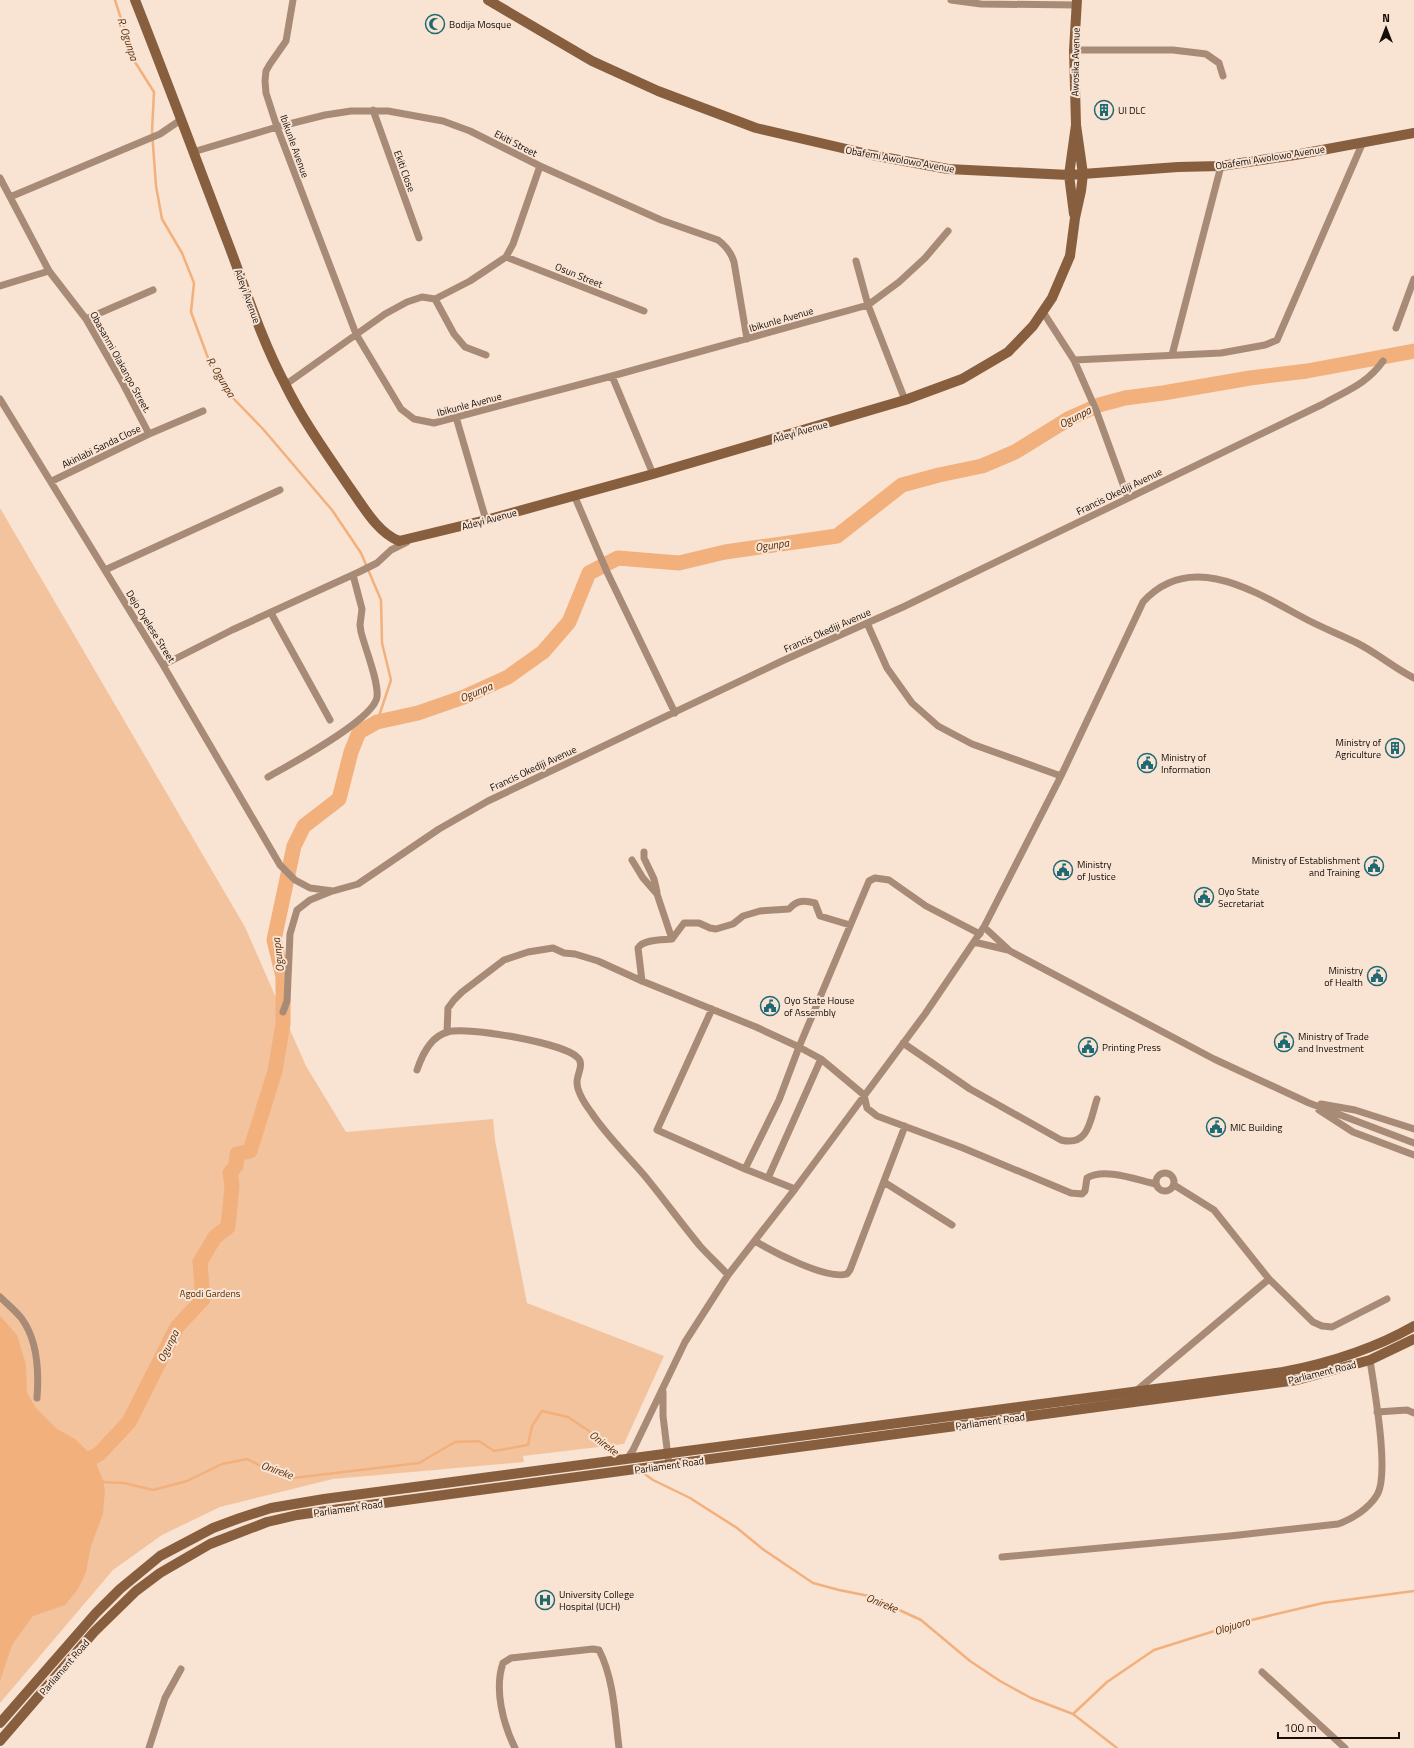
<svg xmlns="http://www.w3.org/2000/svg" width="1414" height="1748" viewBox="0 0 1414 1748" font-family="'Titillium Web',sans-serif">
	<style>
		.green { fill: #f3c39e }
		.water { fill: #f2b07d }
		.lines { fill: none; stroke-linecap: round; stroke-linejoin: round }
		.stream { stroke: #f2b07d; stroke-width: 2.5 }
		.river { stroke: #f2b07d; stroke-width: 15 }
		.street { stroke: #a88b76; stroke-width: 7 }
		.secondary { stroke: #875f3f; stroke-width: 10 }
		.labels { text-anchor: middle; stroke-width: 4; stroke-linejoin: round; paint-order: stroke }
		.poi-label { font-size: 10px; fill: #150e09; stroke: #f9e3d3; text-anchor: start }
		.street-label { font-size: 10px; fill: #150e09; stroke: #f9e3d3 }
		.park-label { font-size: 10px; fill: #572d03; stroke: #f9e3d3 }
		.water-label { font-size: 11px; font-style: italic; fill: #562c03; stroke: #f9e3d3 }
	</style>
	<rect width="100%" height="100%" fill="#f9e3d3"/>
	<path class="green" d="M 0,508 L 245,927 L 306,1066 L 346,1132 L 493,1119 L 495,1140 L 527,1303 L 664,1356 L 624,1444 L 523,1456 L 524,1462 L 333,1479 L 220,1507 L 162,1535 L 113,1570 L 0,1703 Z"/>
	<path class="water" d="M 0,1316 L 17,1335 L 26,1365 L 27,1393 L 36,1408 L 57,1429 L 75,1439 L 93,1456 L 103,1480 L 105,1490 L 103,1514 L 91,1546 L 86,1572 L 78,1589 L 65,1605 L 33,1616 L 12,1645 L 0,1681 Z"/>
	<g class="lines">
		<path class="stream" d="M 115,0 L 135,62 L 154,92 L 152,131 L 156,186 L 162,219 L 182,253 L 194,283 L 191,312 L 208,358 L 231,396 L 263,429 L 332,510 L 361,553 L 381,600 L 382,643 L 391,680 L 377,722
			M 642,1472 L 653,1480 L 690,1498 L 737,1528 L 764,1550 L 813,1583 L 839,1590 L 869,1596 L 921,1620 L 970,1661 L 1000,1681 L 1031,1698 L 1073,1714 L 1117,1748
			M 101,1482 L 124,1483 L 153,1490 L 187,1481 L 222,1464 L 247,1459 L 267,1469 L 293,1478 L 419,1463 L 455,1442 L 479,1441 L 494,1451 L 528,1445 L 532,1426 L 542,1411 L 568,1417 L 589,1431 L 622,1457
			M 1073,1714 L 1107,1682 L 1154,1650 L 1243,1622 L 1323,1603 L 1414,1591"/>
		<path class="river" d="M 76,1466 L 99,1454 L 129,1422 L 177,1327 L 203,1299 L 200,1262 L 215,1237 L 228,1227 L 232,1186 L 230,1173 L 236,1166 L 237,1154 L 250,1151 L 275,1071 L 283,1024 L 283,977 L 274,940 L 294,846 L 304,826 L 339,799 L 351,752 L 359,732 L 377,722 L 418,713 L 464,697 L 508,677 L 543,652 L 569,622 L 589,573 L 618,558 L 679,563 L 725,552 L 837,536 L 902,485 L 939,475 L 982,466 L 1015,452 L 1070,418 L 1099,405 L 1125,398 L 1163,393 L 1250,378 L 1307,371 L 1414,351"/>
		<path class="street" d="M 293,0 L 286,41 L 270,64 L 266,71 L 265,81 L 266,93 L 277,127 L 356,334 L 401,409 L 414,419 L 434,423 L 612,376 L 868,305 L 899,282 L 925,258 L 948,231
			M 951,0 L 981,4 L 1077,5
			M 1074,50 L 1173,50 L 1198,53 L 1206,54 L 1219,63 L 1223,76
			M 373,110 L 419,238
			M 193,152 L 277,127 L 325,115 L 351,111 L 388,111 L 443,121 L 470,131 L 540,166 L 661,220 L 718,240 C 726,246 731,252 734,262 L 747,339
			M 0,178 L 49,271 L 86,319 L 122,382 L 149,434
			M 10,197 L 160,134 L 182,119
			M 506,257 L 644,311
			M 856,261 L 868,305 L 905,400
			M 0,286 L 49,271
			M 435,299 L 454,334 L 465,347 L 486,355
			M 1043,312 L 1074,360 L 1096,410 L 1128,498
			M 86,319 L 153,290
			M 1396,328 L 1414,279
			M 1172,355 L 1221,166
			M 1074,360 L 1221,353 L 1265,345 L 1277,340 L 1363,142
			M 612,376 L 653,474
			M 285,385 L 385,314 L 407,302 L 422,297 L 435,299 L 470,281 L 506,257 L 513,244 L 540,166
			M 0,399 L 163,665 L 280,865 L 295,880 L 310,888 L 333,891 L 358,884 L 439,829 L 488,801 L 782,661 L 903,607 L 1323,404 C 1346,391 1367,384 1383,361
			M 456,417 L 486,520
			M 52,481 L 149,434 L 203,411
			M 574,495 L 607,572 L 675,713
			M 105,570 L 280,490
			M 271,613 L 330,720
			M 867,623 L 887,668 L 912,703 L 938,726 L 972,744 L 1061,776
			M 163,665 L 232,630 L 359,572 L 377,563 L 391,550 L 407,542
			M 268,777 C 289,765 374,720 377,697 C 379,682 365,648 361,632 L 360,625 L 362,609 L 353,575
			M 644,852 L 644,858 L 654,879 L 657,892
			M 632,860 L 643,878 L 657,894 L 672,939
			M 984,927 L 1010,951 L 1214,1059 L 1309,1103 L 1414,1143
			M 974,942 L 1008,950
			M 642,981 L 638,948 C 643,939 663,940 672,939 L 684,923 L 699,923 L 710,928 L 716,929 L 733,924 L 743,916 L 760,911 L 789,909 C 797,900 804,900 815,903 L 820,916 L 850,925
			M 712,1009 L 657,1130 L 745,1169 L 795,1189
			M 283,1012 L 287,1001 L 290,934 L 297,910 L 310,900 L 332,891
			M 447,1032 L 448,1008 L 454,1000 L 462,992 L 504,960 L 528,952 L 553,948 L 564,953 L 575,954 L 598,961 L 642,981 L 756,1027 L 799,1047 L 821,1059 L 845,1079 L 864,1095 L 867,1108 L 877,1116 L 963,1148 L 1071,1193 L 1082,1194 L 1085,1191 L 1087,1178 C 1104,1167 1137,1180 1156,1184
			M 903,1043 L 970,1089 L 1061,1140 C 1089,1147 1090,1120 1097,1099
			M 417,1070 C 422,1055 431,1036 448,1032 C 467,1026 563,1043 577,1057 C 585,1063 577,1074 577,1082 C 577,1092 585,1104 591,1112 C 606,1135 626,1154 644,1175 C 663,1198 681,1223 700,1246 C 709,1256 719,1265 728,1275
			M 1321,1104 L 1355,1110 L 1414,1129
			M 1319,1110 L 1353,1132 L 1414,1155
			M 745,1169 L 779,1100 L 799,1047 L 869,881 L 875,878 L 889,880 L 926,906 L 980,934
			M1156 1182a9 9 0 1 1 18 0a9 9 0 1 1-18 0Z
			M 768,1178 L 821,1059
			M 884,1182 L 952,1225
			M 1174,1185 L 1214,1210 L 1269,1279 L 1313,1322 L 1322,1326 L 1332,1327 L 1387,1299
			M 755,1241 C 773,1252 827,1280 847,1274 L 850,1270 L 905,1126
			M 0,1297 C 7,1304 16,1311 22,1319 C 38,1341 39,1372 37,1398
			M 1136,1391 L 1269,1279
			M 663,1392 L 663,1416 L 669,1465
			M 1377,1412 L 1407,1410 L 1414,1413
			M 630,1458 L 629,1456 L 633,1450 L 685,1342 L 728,1275 L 795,1189 L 925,1014 L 984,927 L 1061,776 L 1143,602 C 1190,550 1254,591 1302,617 C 1320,627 1339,634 1357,643 C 1377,653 1394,668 1414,678
			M 1002,1557 L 1230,1536 L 1338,1524 C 1353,1519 1369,1508 1377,1495 C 1390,1474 1374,1388 1370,1360
			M 1262,1672 L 1345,1748
			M 149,1748 L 165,1698 L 181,1669
			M 515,1748 C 503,1724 494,1689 503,1663 L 511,1658 L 593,1649 L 599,1650 C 614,1679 615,1716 619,1748"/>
		<path class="secondary" d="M 135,0 C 167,81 197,162 228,243 C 246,290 261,339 285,384 C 303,421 327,454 350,488 C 363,506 377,532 399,541 L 486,520 L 653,474 L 905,400 L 962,379 L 1008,352 L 1033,326 L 1052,298 L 1070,256 L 1075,218 L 1081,191 L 1083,174 L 1076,125
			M 488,0 L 592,61 L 658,91 L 756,128 L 872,155 L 948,169 L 1069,175 L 1178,167 L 1221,166 L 1295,155 L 1414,133
			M 1074,214 L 1069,175 L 1076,125 L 1074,50 L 1077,0
			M 0,1723 L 96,1613 L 120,1589 L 160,1556 L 213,1528 L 240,1518 L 271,1508 L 324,1499 L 1283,1372 C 1329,1363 1374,1349 1414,1326
			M 0,1741 L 94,1632 L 136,1591 L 160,1573 L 210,1544 L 267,1522 L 297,1515 L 369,1505 L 1297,1380 L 1370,1360 L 1414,1339"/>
	</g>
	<defs>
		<symbol id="mosque-ring" viewBox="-11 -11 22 22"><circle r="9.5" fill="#f9e3d3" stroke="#1e6973" stroke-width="1.5"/><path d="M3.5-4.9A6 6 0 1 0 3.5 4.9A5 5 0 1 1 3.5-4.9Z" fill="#1e6973"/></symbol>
		<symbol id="building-ring" viewBox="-11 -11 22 22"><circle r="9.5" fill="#f9e3d3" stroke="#1e6973" stroke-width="1.5"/><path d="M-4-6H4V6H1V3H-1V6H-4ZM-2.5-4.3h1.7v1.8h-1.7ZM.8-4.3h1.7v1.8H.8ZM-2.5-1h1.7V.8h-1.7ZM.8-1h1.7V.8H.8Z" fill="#1e6973"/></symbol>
		<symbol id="civic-ring" viewBox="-11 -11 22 22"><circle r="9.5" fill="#f9e3d3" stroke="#1e6973" stroke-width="1.5"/><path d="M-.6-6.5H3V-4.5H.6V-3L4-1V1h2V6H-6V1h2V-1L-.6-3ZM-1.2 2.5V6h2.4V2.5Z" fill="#1e6973"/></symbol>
		<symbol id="hospital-ring" viewBox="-11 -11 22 22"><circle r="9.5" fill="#f9e3d3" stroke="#1e6973" stroke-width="1.5"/><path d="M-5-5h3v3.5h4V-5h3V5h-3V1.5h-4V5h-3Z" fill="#1e6973"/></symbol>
	</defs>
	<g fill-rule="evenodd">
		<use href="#mosque-ring" x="424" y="13" width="22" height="22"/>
		<use href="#building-ring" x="1093" y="99" width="22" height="22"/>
		<use href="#building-ring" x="1384" y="737" width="22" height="22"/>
		<use href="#civic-ring" x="1136" y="752" width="22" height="22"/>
		<use href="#civic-ring" x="1363" y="855" width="22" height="22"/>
		<use href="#civic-ring" x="1052" y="859" width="22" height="22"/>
		<use href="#civic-ring" x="1193" y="886" width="22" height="22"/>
		<use href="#civic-ring" x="1366" y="965" width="22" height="22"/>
		<use href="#civic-ring" x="759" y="995" width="22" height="22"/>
		<use href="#civic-ring" x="1273" y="1031" width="22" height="22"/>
		<use href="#civic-ring" x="1077" y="1036" width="22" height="22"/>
		<use href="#civic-ring" x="1205" y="1116" width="22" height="22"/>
		<use href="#hospital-ring" x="534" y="1589" width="22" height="22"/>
	</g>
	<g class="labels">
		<g class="poi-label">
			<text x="449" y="28">Bodija Mosque</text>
			<text x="1118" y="114">UI DLC</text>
			<text x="1381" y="746" text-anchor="end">Ministry of<tspan x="1381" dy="12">Agriculture</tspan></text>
			<text x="1161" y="761">Ministry of<tspan x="1161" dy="12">Information</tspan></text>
			<text x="1360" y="864" text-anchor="end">Ministry of Establishment<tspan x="1360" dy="12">and Training</tspan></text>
			<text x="1077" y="868">Ministry<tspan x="1077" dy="12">of Justice</tspan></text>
			<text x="1218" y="895">Oyo State<tspan x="1218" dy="12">Secretariat</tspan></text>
			<text x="1363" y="974" text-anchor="end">Ministry<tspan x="1363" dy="12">of Health</tspan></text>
			<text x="784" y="1004">Oyo State House<tspan x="784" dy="12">of Assembly</tspan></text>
			<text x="1298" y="1040">Ministry of Trade<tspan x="1298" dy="12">and Investment</tspan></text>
			<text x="1102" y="1051">Printing Press</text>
			<text x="1230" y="1131">MIC Building</text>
			<text x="559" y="1598">University College<tspan x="559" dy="12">Hospital (UCH)</tspan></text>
		</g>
		<g class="street-label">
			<text transform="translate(1075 62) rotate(-89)" y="4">Awosika Avenue</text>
			<text transform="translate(516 143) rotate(27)" y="4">Ekiti Street</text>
			<text transform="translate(295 146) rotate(70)" y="4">Ibikunle Avenue</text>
			<text transform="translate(1270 157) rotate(-9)" y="4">Obafemi Awolowo Avenue</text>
			<text transform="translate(900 159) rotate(10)" y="4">Obafemi Awolowo Avenue</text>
			<text transform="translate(405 171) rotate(70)" y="4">Ekiti Close</text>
			<text transform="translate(579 275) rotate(22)" y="4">Osun Street</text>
			<text transform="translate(248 296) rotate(70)" y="4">Adeyi Avenue</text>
			<text transform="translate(781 319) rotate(-16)" y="4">Ibikunle Avenue</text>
			<text transform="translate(121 362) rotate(61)" y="4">Obasanmi Olakanpo Street.</text>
			<text transform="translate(469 404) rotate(-15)" y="4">Ibikunle Avenue</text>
			<text transform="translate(800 431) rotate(-16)" y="4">Adeyi Avenue</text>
			<text transform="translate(101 446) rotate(-26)" y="4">Akinlabi Sanda Close</text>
			<text transform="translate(1119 491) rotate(-26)" y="4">Francis Okediji Avenue</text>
			<text transform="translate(489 519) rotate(-15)" y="4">Adeyi Avenue</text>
			<text transform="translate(151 626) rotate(58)" y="4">Dejo Oyelese Street</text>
			<text transform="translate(827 630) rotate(-24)" y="4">Francis Okediji Avenue</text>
			<text transform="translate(533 768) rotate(-25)" y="4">Francis Okediji Avenue</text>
			<text transform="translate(1322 1372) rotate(-14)" y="4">Parliament Road</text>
			<text transform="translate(990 1421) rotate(-8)" y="4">Parliament Road</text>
			<text transform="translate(669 1465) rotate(-8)" y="4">Parliament Road</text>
			<text transform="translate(348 1508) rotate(-8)" y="4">Parliament Road</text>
			<text transform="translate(64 1667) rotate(-49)" y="4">Parliament Road</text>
		</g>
		<g class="park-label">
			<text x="210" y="1297">Agodi Gardens</text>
		</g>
		<g class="water-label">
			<text transform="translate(128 39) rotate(72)" y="4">R. Ogunpa</text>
			<text transform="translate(221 377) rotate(59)" y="4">R. Ogunpa</text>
			<text transform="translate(1075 417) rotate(-27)" y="4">Ogunpa</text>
			<text transform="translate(772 545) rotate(-8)" y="4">Ogunpa</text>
			<text transform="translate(476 692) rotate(-23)" y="4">Ogunpa</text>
			<text transform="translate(278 955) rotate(-97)" y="4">Ogunpa</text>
			<text transform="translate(168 1346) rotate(-63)" y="4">Ogunpa</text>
			<text transform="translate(604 1443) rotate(37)" y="4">Onireke</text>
			<text transform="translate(277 1470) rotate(20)" y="4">Onireke</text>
			<text transform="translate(882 1603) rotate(22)" y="4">Onireke</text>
			<text transform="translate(1232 1626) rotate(-17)" y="4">Olojuoro</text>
		</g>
	</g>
	<g transform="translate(1386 28)" stroke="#f9e3d3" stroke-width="3" paint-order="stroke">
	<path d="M0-3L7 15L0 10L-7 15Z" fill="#150e09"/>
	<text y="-6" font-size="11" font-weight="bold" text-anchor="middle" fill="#150e09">N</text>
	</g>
	<path d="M1278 1732v6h121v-6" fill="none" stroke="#150e09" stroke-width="2"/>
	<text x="1284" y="1732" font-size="12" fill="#150e09" stroke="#f9e3d3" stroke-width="3" paint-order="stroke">100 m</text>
</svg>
